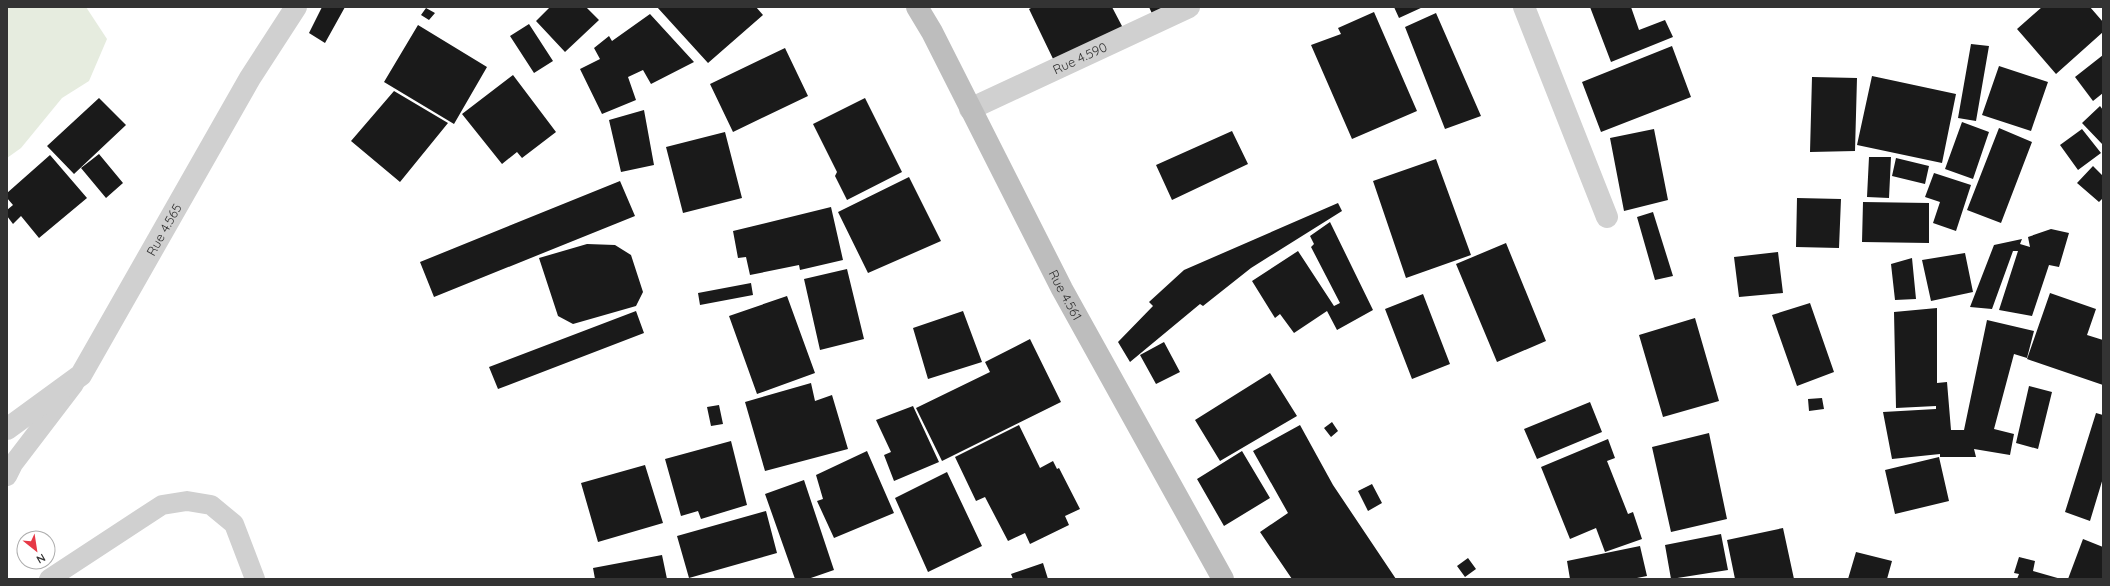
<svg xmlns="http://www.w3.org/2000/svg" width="2110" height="586" viewBox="0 0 2110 586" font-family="Quicksand,sans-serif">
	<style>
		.green { fill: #e6ecdf }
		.building { fill: #1a1a1a }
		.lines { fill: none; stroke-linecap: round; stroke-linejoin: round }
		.lane { stroke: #d0d0d0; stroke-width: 20 }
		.street { stroke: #d0d0d0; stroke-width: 22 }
		.secondary { stroke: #bdbdbd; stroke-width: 22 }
		.labels { text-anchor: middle; stroke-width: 4; stroke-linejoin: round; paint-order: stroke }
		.street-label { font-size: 13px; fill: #333; stroke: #fff }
	</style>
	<rect width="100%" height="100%" fill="#fff"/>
	<path class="green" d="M 7,7 L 86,7 L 107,39 L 89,81 L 62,98 L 21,148 L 7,158 Z"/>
	<path class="building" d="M 322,7 L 345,7 L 325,43 L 309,33 Z
		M 550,7 L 586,7 L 599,20 L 565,52 L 536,21 Z
		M 657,7 L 756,7 L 763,15 L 708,63 Z
		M 1033,7 L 1112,7 L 1123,28 L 1055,63 L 1029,9 Z
		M 1149,7 L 1185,7 L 1155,20 Z
		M 1394,7 L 1423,7 L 1399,18 Z
		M 1590,7 L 1631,7 L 1639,30 L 1665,20 L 1673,37 L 1611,62 Z
		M 2042,7 L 2090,7 L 2103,22 L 2103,32 L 2056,74 L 2017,29 Z
		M 426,8 L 435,13 L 429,20 L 421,15 Z
		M 1374,12 L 1417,111 L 1352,139 L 1311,45 L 1341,34 L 1338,28 Z
		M 1436,13 L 1481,116 L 1445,129 L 1405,27 Z
		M 650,14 L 694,62 L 651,84 L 643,70 L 628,77 L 636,100 L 602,114 L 580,69 L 600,59 L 594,48 L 609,36 L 612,41 Z
		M 529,24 L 553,61 L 534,73 L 510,36 Z
		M 418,25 L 487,67 L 454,124 L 384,82 Z
		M 1971,44 L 1989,46 L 1976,121 L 1958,118 Z
		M 1672,46 L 1691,97 L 1601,132 L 1582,82 Z
		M 785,48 L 808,96 L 733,132 L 710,84 Z
		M 2103,55 L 2103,93 L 2093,101 L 2075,77 Z
		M 1999,66 L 2048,82 L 2031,131 L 1982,115 Z
		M 513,75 L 556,132 L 522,158 L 517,152 L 502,164 L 462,114 Z
		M 1872,76 L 1956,94 L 1942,163 L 1857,145 Z
		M 1812,77 L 1857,78 L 1855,151 L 1810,152 Z
		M 394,91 L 448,123 L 400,182 L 351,141 Z
		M 99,98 L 126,125 L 74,174 L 47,146 Z
		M 865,98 L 902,172 L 847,200 L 835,176 L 837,172 L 813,124 Z
		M 2100,106 L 2103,110 L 2103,145 L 2082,123 Z
		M 644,110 L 654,165 L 621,172 L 609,120 Z
		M 1962,122 L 1989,132 L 1973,179 L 1945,169 Z
		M 1999,128 L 2032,142 L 2001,223 L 1967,210 Z
		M 1654,129 L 1668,200 L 1624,211 L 1610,138 Z
		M 2082,129 L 2101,153 L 2078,170 L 2060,145 Z
		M 1232,131 L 1248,164 L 1172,200 L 1156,165 Z
		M 725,132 L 742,198 L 683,213 L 666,147 Z
		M 99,154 L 123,183 L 106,198 L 81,168 Z
		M 50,155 L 87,198 L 39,238 L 21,216 L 13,224 L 7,216 L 7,210 L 13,205 L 7,198 L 7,193 Z
		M 1869,157 L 1891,157 L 1889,198 L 1867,197 Z
		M 1896,158 L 1929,166 L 1925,184 L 1892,176 Z
		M 1436,159 L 1471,255 L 1406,278 L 1373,181 Z
		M 2093,166 L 2103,176 L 2103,198 L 2099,202 L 2077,183 Z
		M 1934,173 L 1971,185 L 1956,231 L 1933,223 L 1940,202 L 1925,197 Z
		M 909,177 L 941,241 L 868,273 L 838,212 Z
		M 620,181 L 635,216 L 434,297 L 420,262 Z
		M 1797,198 L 1841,199 L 1839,248 L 1796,247 Z
		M 1863,202 L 1929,203 L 1929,243 L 1862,242 Z
		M 1338,203 L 1342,211 L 1251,268 L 1203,306 L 1200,304 L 1130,362 L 1118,342 L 1153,306 L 1149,302 L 1184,270 Z
		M 831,207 L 843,260 L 800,270 L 799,265 L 750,275 L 746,257 L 738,258 L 733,231 Z
		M 1653,212 L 1673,276 L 1655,280 L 1637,217 Z
		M 1330,222 L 1373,310 L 1337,330 L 1327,311 L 1294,333 L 1280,314 L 1275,318 L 1252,281 L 1298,251 L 1334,306 L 1340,303 L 1311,247 L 1314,244 L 1310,236 Z
		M 2051,229 L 2069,233 L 2059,267 L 2049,265 L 2032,316 L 1999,310 L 2018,251 L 2013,251 L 1992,309 L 1970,307 L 1994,245 L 2022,239 L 2020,244 L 2030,247 L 2028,237 Z
		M 1506,243 L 1546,341 L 1497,362 L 1456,264 Z
		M 587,244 L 615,245 L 631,255 L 643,292 L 636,306 L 573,324 L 558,316 L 539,258 Z
		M 1778,252 L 1783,293 L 1739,297 L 1734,257 Z
		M 1965,253 L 1973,292 L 1931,301 L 1922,260 Z
		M 1912,258 L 1916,299 L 1895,300 L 1891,264 Z
		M 847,269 L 864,339 L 820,350 L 804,279 Z
		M 751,283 L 753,295 L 700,305 L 698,293 Z
		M 2050,293 L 2096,309 L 2087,335 L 2103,340 L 2103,385 L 2027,359 Z
		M 1423,294 L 1450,364 L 1412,379 L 1385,309 Z
		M 787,296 L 815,373 L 757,394 L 729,316 Z
		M 1810,303 L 1834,372 L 1797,386 L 1772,315 Z
		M 1937,308 L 1937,383 L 1947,382 L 1951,430 L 1964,430 L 1987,320 L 2034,331 L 2027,358 L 2014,354 L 1994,429 L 2014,434 L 2010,455 L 1974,449 L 1976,457 L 1940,457 L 1940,454 L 1892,459 L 1883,412 L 1936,409 L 1936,406 L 1896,408 L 1894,312 Z
		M 636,311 L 644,333 L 498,389 L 489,367 Z
		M 963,311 L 982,362 L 928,379 L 913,328 Z
		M 1695,318 L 1719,401 L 1663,417 L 1639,335 Z
		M 1030,339 L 1061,402 L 942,461 L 916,408 L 990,372 L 985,362 Z
		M 1164,342 L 1180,372 L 1156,384 L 1140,355 Z
		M 1270,373 L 1297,416 L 1220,461 L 1195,420 Z
		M 811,383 L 815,401 L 832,395 L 848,449 L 765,471 L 745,402 Z
		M 2029,386 L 2052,392 L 2038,449 L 2016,443 Z
		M 1822,398 L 1824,409 L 1809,411 L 1808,399 Z
		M 1590,402 L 1602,432 L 1537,459 L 1524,429 Z
		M 719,405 L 723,424 L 711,426 L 707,407 Z
		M 913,406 L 939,462 L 894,481 L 884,455 L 891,452 L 876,420 Z
		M 2096,413 L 2103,415 L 2103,478 L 2090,521 L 2065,512 Z
		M 1332,422 L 1338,431 L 1331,437 L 1324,428 Z
		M 1019,425 L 1040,468 L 1053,461 L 1057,469 L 1059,468 L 1080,509 L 1065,516 L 1069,525 L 1030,544 L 1025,533 L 1008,541 L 985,497 L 976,501 L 955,457 Z
		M 1300,425 L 1333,485 L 1396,579 L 1292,579 L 1260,532 L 1288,513 L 1253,451 Z
		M 1709,433 L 1727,519 L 1671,532 L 1652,447 Z
		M 1608,439 L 1615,458 L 1607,461 L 1628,514 L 1633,512 L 1642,539 L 1605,552 L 1596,528 L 1570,539 L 1541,467 Z
		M 731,441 L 747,505 L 701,519 L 698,511 L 681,516 L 665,459 Z
		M 867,451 L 894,513 L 834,538 L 817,501 L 823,499 L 816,475 Z
		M 1242,451 L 1270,498 L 1224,526 L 1197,479 Z
		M 1939,457 L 1949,501 L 1895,514 L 1885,470 Z
		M 645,465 L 663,523 L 598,542 L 581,483 Z
		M 947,472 L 982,546 L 928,572 L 895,498 Z
		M 804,480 L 834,570 L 808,579 L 795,579 L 765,494 Z
		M 1372,484 L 1382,503 L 1368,511 L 1358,491 Z
		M 766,511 L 777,553 L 689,578 L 677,536 Z
		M 1783,528 L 1794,579 L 1735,579 L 1727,540 Z
		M 1721,534 L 1728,570 L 1671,579 L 1665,545 Z
		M 2083,539 L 2103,547 L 2103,579 L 2068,579 Z
		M 1640,546 L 1647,576 L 1632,579 L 1570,579 L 1567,561 Z
		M 1856,552 L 1892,561 L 1887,579 L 1848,579 Z
		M 662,555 L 667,579 L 595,579 L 593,568 Z
		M 2019,557 L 2035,561 L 2033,571 L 2061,579 L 2017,579 L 2019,574 L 2014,573 Z
		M 1468,558 L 1476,569 L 1465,577 L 1457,566 Z
		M 1043,563 L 1048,579 L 1013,579 L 1011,574 Z"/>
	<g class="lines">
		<path class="lane" d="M 7,476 L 13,464 L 74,384
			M 49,579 L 162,505 L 187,501 L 211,505 L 234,524 L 255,579"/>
		<g class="street">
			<path d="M 1524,7 L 1607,217"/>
			<path id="s1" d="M 970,109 L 1189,7"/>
			<path id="s2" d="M 7,429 L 81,375 L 250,78 L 296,7"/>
		</g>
		<path class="secondary" id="s3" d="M 917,7 L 932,32 L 1062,289 L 1223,579"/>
	</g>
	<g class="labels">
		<g class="street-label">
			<text dy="5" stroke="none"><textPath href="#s1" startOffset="121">Rue 4.590</textPath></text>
			<text dy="5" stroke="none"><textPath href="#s2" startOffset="259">Rue 4.565</textPath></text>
			<text dy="5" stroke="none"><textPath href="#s3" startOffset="324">Rue 4.561</textPath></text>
		</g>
	</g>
	<rect width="2110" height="586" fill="none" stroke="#333333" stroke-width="16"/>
	<g transform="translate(36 550) rotate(150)"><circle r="19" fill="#ffffff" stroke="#adadad"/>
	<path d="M0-3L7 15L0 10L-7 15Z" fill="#e63946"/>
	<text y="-6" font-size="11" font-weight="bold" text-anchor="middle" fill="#333333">N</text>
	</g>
</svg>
